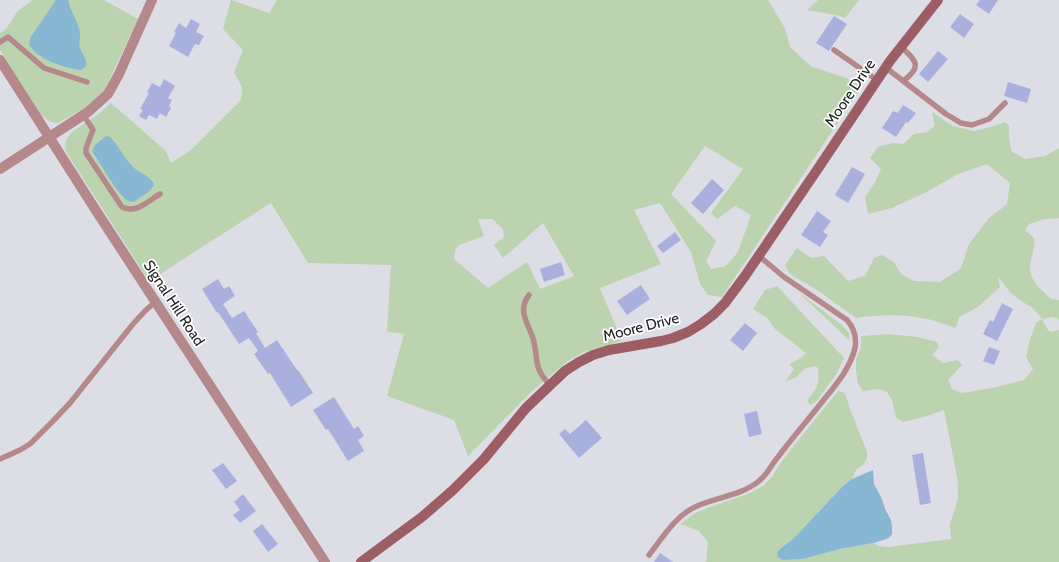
<svg xmlns="http://www.w3.org/2000/svg" width="1059" height="562" viewBox="0 0 1059 562" font-family="Cabin,sans-serif">
	<style>
		.green { fill: #bcd3b0; fill-rule: evenodd }
		.water { fill: #88b7d4 }
		.building { fill: #aab0de }
		.lines { fill: none; stroke-linecap: round; stroke-linejoin: round }
		.service { stroke: #b5888b; stroke-width: 5.5 }
		.minor { stroke: #b5888b; stroke-width: 10 }
		.tertiary { stroke: #b5888b; stroke-width: 10 }
		.secondary { stroke: #9d5d64; stroke-width: 10 }
		.labels { text-anchor: middle; stroke-width: 3.5; stroke-linejoin: round; paint-order: stroke }
		.street-label { font-size: 15px; fill: #212224; stroke: #fff }
	</style>
	<rect width="100%" height="100%" fill="#dddee5"/>
	<path class="green" d="M 32,0 L 104,0 L 138,19 L 104,91 L 89,106 L 58,123 C 48,123 42,116 36,109 L 0,50 L 0,33 L 6,29 L 17,12 Z
		M 231,0 L 269,13 L 277,0 L 768,0 L 785,28 L 790,47 L 812,67 L 844,77 L 862,86 L 722,297 L 708,295 L 700,284 L 691,252 L 660,203 L 634,210 L 661,264 L 600,288 L 622,341 L 584,352 L 568,361 L 532,391 L 468,456 L 454,420 L 387,396 L 404,334 L 387,332 L 391,265 L 308,263 L 271,203 L 149,281 L 66,152 L 65,146 L 67,138 L 72,132 L 100,113 L 111,103 L 166,151 L 171,163 L 191,150 L 241,100 L 242,87 L 234,72 L 243,50 L 223,29 ZM 705,146 L 743,169 L 711,213 L 717,219 L 735,206 L 751,215 L 738,252 L 726,266 L 711,269 L 706,261 L 716,241 L 671,194 ZM 478,219 L 492,219 L 503,229 L 504,237 L 494,245 L 503,258 L 543,223 L 574,276 L 540,289 L 527,262 L 488,288 L 454,259 L 455,251 L 459,245 L 484,236 Z
		M 818,0 L 859,0 L 845,18 L 836,15 L 807,10 Z
		M 932,112 L 953,126 L 974,131 L 991,127 L 1005,122 L 1009,126 L 1009,136 L 1011,151 L 1025,159 L 1045,156 L 1059,148 L 1059,218 L 1045,219 L 1029,224 L 1025,230 L 1034,238 C 1035,247 1033,252 1031,260 C 1026,278 1040,288 1051,299 L 1059,300 L 1059,320 L 1054,317 L 1042,319 L 1048,330 L 1050,332 L 1059,330 L 1059,562 L 706,562 L 708,542 L 699,531 L 680,524 L 695,513 L 707,508 L 748,494 L 763,486 L 772,477 L 780,464 L 789,452 L 833,397 L 839,391 L 845,393 L 850,409 L 867,452 L 867,458 L 863,465 L 856,470 L 852,479 L 844,485 L 794,538 L 780,549 L 783,560 L 803,559 L 840,549 L 874,543 L 878,546 L 888,547 L 951,539 L 950,524 L 958,499 L 958,482 L 944,410 L 924,417 L 903,422 L 896,418 L 892,400 L 887,392 L 878,389 L 863,391 L 858,384 L 856,371 L 856,360 L 861,347 L 861,336 L 888,334 L 918,337 L 937,342 L 939,347 L 932,355 L 943,363 L 958,360 L 962,365 L 948,380 L 952,389 L 962,393 L 992,388 L 1024,380 L 1033,369 L 1026,357 L 1030,340 L 1036,323 L 1042,319 L 1033,308 L 1021,301 L 1011,293 L 998,277 L 1000,287 L 978,307 L 959,317 L 956,328 C 948,326 940,322 932,320 C 907,314 881,314 856,318 L 817,290 L 790,274 L 785,265 L 797,248 L 811,258 L 824,256 L 848,281 L 865,276 L 874,258 L 882,255 L 894,262 L 901,274 L 914,281 L 940,282 L 961,268 L 969,244 L 988,219 L 1007,204 L 1010,183 L 987,164 L 958,174 L 927,192 L 892,208 L 868,214 L 865,197 L 875,182 L 881,169 L 870,158 L 878,147 L 893,143 L 903,144 L 914,134 L 927,132 L 935,126 Z
		M 777,286 L 844,358 L 837,373 L 816,402 L 810,405 L 807,400 C 817,388 820,385 818,368 L 815,366 L 806,368 L 795,378 L 786,381 L 794,369 L 789,364 L 801,358 L 806,353 L 775,329 L 767,318 L 753,309 L 765,290 Z
		M 797,291 L 843,326 L 849,333 L 850,341 Z"/>
	<path class="water" d="M 56,0 L 68,0 C 70,11 78,21 80,32 C 81,37 78,43 80,48 C 82,55 94,67 79,70 C 60,66 41,61 29,45 L 30,38 Z
		M 106,136 L 110,137 L 113,140 C 120,149 125,158 132,166 C 139,173 149,175 154,184 C 152,190 146,194 141,197 C 137,200 134,203 129,201 C 120,199 99,161 92,151 L 95,145 Z
		M 873,470 L 874,484 L 882,499 L 885,509 L 891,520 L 892,527 L 892,534 L 889,538 L 874,543 L 840,549 L 803,559 L 783,560 L 778,557 L 777,553 L 780,549 L 794,538 L 844,485 L 852,479 Z"/>
	<path class="building" d="M 980,0 L 998,0 L 989,14 L 976,5 Z
		M 960,14 L 974,24 L 964,38 L 950,27 Z
		M 834,16 L 847,24 L 829,51 L 816,43 Z
		M 191,19 L 200,24 L 196,32 L 204,36 L 199,45 L 195,44 L 188,57 L 169,46 L 176,33 L 174,32 L 179,23 L 186,28 Z
		M 938,51 L 948,59 L 928,82 L 919,74 Z
		M 164,79 L 175,86 L 168,98 L 172,100 L 169,106 L 171,108 L 166,117 L 160,113 L 157,119 L 149,115 L 146,120 L 139,116 L 143,110 L 140,109 L 149,93 L 147,92 L 152,83 L 160,87 Z
		M 1008,82 L 1031,89 L 1027,103 L 1004,96 Z
		M 903,105 L 916,113 L 908,123 L 906,122 L 896,137 L 882,128 L 893,111 L 898,113 Z
		M 852,167 L 865,174 L 848,203 L 835,195 Z
		M 712,179 L 724,190 L 703,214 L 691,203 Z
		M 817,211 L 831,221 L 823,232 L 828,235 L 820,247 L 801,235 Z
		M 675,232 L 681,240 L 663,253 L 657,246 Z
		M 561,262 L 565,275 L 544,282 L 540,269 Z
		M 218,279 L 224,289 L 229,286 L 235,296 L 223,304 L 232,318 L 244,311 L 258,332 L 256,333 L 265,348 L 277,340 L 297,370 L 298,370 L 313,393 L 291,407 L 270,373 L 268,374 L 254,354 L 258,351 L 249,338 L 239,344 L 218,312 L 217,313 L 202,289 Z
		M 641,285 L 650,299 L 627,315 L 617,301 Z
		M 1002,303 L 1013,309 L 997,341 L 983,334 L 990,320 L 993,322 Z
		M 745,323 L 757,333 L 743,351 L 730,340 Z
		M 989,347 L 1000,351 L 994,365 L 983,361 Z
		M 334,397 L 354,429 L 358,426 L 364,436 L 358,440 L 364,451 L 348,461 L 328,429 L 326,430 L 313,410 Z
		M 757,411 L 762,434 L 749,437 L 744,414 Z
		M 586,420 L 602,438 L 579,458 L 559,434 L 565,429 L 570,434 Z
		M 923,453 L 931,503 L 920,505 L 912,455 Z
		M 223,463 L 237,481 L 226,489 L 212,470 Z
		M 243,494 L 256,511 L 240,523 L 233,515 L 240,510 L 234,502 Z
		M 262,524 L 278,544 L 268,552 L 253,531 Z
		M 660,553 L 673,562 L 654,562 Z"/>
	<g class="lines">
		<path class="service" d="M 0,42 L 8,37 L 44,68 L 87,82
			M 901,47 C 916,60 923,67 903,81
			M 834,50 L 877,80
			M 885,67 L 946,114 L 961,123 L 972,125 L 989,119 L 1005,103
			M 83,115 L 90,125 L 93,130 L 86,148 L 86,153 L 122,207 C 136,214 148,201 160,194
			M 529,295 C 516,312 530,325 534,342 C 538,361 534,369 550,385
			M 0,459 L 20,450 L 30,444 L 53,421 L 70,403 L 133,324 L 145,311 L 156,301
			M 649,555 C 663,537 676,515 697,506 C 718,497 742,495 759,481 C 768,474 771,465 778,457 C 792,438 807,421 822,402 C 835,386 850,369 855,348 C 857,337 854,328 847,320 L 784,277 L 759,256"/>
		<path class="minor" d="M 0,169 L 88,112 L 108,94 L 119,74 L 152,0"/>
		<path class="tertiary" d="M 0,60 L 95,209 L 325,562"/>
		<path class="secondary" d="M 361,562 L 422,517 L 453,490 L 484,459 L 526,408 L 565,371 L 579,362 L 593,355 L 609,350 L 661,341 L 673,338 L 688,332 L 701,324 L 714,314 L 725,303 L 745,276 L 817,170 L 890,61 L 938,0"/>
	</g>
	<g class="labels">
		<g class="street-label">
			<text transform="translate(850 93) rotate(-56)" y="5">Moore Drive</text>
			<text transform="translate(174 303) rotate(57)" y="5">Signal Hill Road</text>
			<text transform="translate(641 327) rotate(-14)" y="5">Moore Drive</text>
		</g>
	</g>
</svg>
